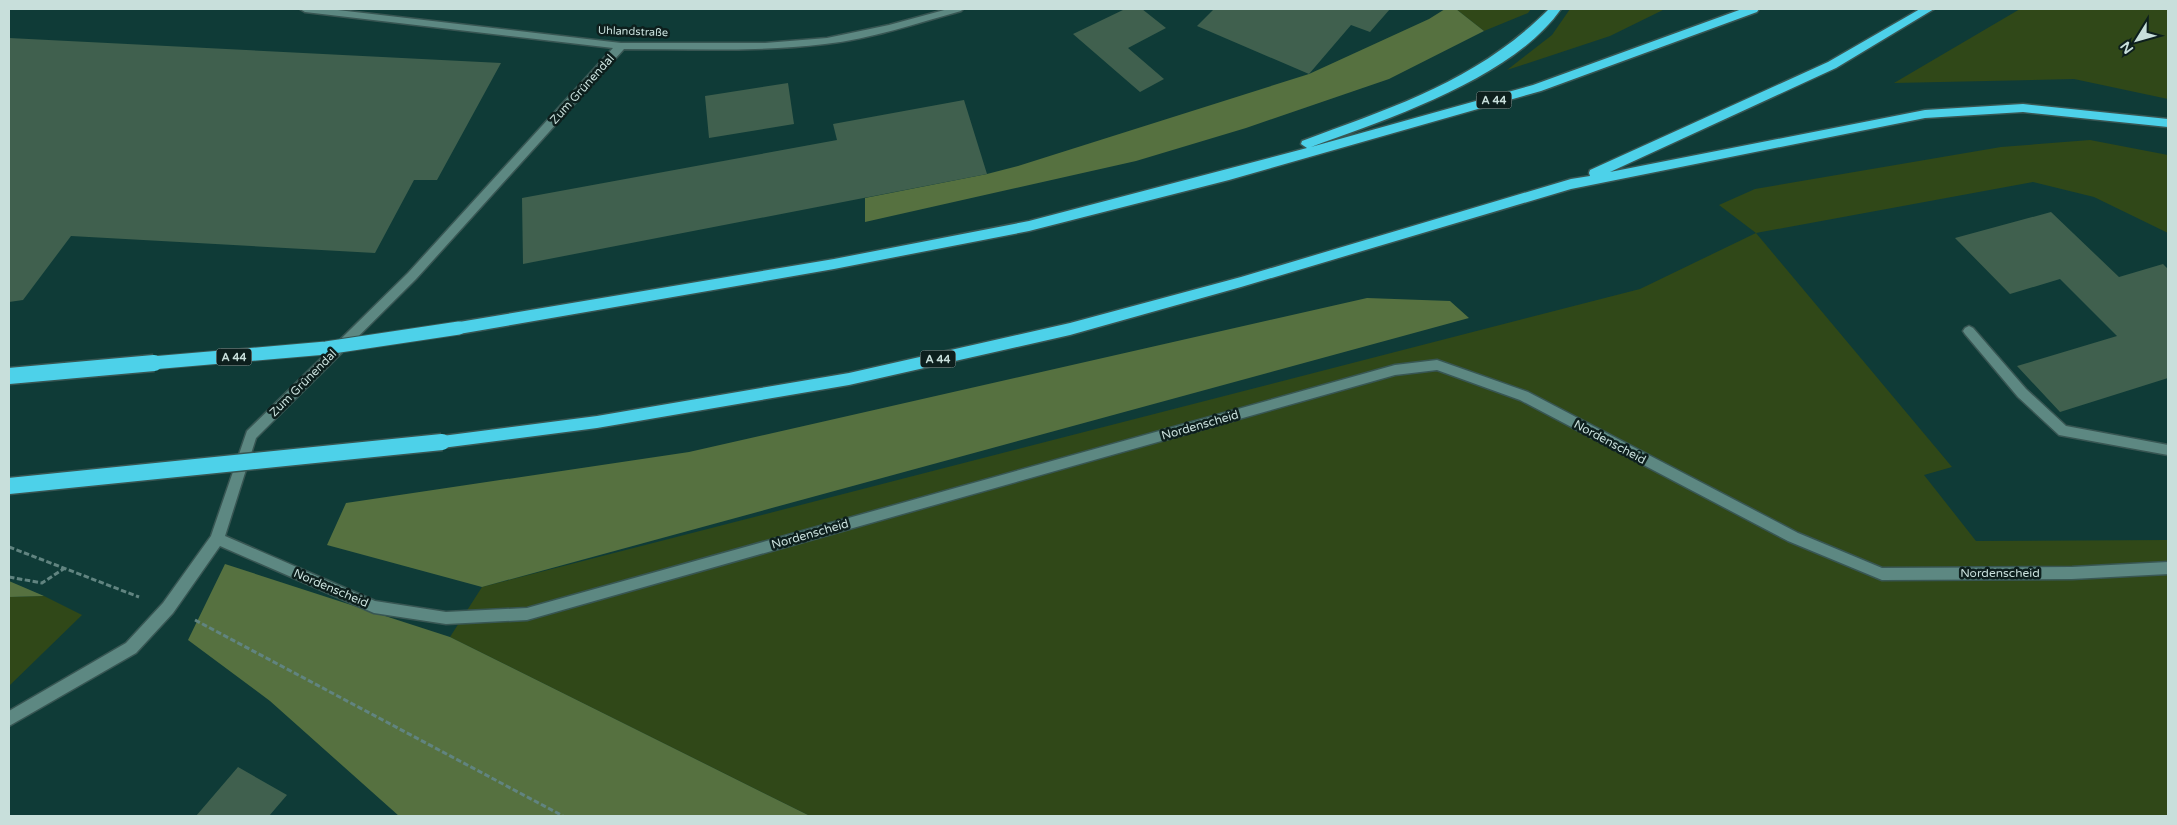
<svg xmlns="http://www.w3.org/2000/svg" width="2177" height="825" viewBox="0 0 2177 825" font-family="'Varela Round',sans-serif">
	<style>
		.green { fill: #304818 }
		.forest { fill: #567140 }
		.building { fill: #40604e }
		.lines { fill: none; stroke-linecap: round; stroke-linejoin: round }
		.minor-casing { stroke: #385653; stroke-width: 3 }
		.highway-casing { stroke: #385653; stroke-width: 3 }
		.path { stroke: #618480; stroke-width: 3; stroke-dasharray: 5.5 2.5; stroke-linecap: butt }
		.minor { fill: #5d8882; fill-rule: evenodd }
		.highway { fill: #4dd1e9; fill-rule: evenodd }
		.highway-bridge-far1-casing { stroke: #385653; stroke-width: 15; stroke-linecap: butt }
		.highway-bridge-casing { stroke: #385653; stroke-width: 19; stroke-linecap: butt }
		.highway-bridge-far1 { stroke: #4dd1e9; stroke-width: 13 }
		.highway-bridge { stroke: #4dd1e9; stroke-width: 16 }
		.labels { text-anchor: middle; stroke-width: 5; stroke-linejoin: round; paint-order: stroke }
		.far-street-label { font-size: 11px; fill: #c8dfdb; stroke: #0d1f1d }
		.shield { fill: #0d1f1d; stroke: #90a5a2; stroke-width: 1 }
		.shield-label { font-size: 11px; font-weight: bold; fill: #c8dfdb }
		.street-label { font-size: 12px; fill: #c8dfdb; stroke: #0d1f1d }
	</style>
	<rect width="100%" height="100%" fill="#0f3b37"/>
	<path class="green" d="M 1456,9 L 1531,9 L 1528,13 L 1484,31 Z
		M 1570,9 L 1665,9 L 1610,36 L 1507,70 L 1552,35 Z
		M 2020,9 L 2168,9 L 2168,99 L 2074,79 L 1894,83 Z
		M 2090,140 L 2168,155 L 2168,233 L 2094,197 L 2033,182 L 1756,233 L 1952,467 L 1924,475 L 1976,541 L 2168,540 L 2168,816 L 810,816 L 450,637 L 482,587 L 1640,289 L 1756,233 L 1719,205 L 1755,189 L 2001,147 Z
		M 44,596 L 82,615 L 9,686 L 9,597 Z"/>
	<path class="forest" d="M 1445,9 L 1456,9 L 1484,31 L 1389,79 L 1246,128 L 1136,161 L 865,222 L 865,198 L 987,174 L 1018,166 L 1309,74 L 1429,19 Z
		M 1367,298 L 1450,301 L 1469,318 L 482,587 L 327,545 L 346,503 L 689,452 Z
		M 225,564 L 450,637 L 810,816 L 399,816 L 270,701 L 188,640 Z
		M 9,581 L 44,596 L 9,597 Z"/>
	<path class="building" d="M 1125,9 L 1142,9 L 1166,28 L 1128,48 L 1164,79 L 1140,92 L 1073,34 Z
		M 1214,9 L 1390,9 L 1370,32 L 1351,25 L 1309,74 L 1197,26 Z
		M 9,38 L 501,63 L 437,180 L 414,180 L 375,253 L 71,236 L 23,300 L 9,302 Z
		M 788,83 L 794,124 L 709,138 L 705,96 Z
		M 964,100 L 987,174 L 523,264 L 522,198 L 837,140 L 833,124 Z
		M 2051,212 L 2119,277 L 2163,264 L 2168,269 L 2168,378 L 2060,412 L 2017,366 L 2117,336 L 2060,279 L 2010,294 L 1955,238 Z
		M 238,767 L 287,795 L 269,816 L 196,816 Z"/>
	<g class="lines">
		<defs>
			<path id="minor" d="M 300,9 L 329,9 L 621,43 L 765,43 L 827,38 L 889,25 L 948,9 L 963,9 L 961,11 C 917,23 871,39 825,44 C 758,52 691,49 624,49 L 416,279 L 256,438 L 225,536 L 375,601 L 446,612 L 527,608 L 1395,365 L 1437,360 L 1528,392 L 1798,533 L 1882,568 L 2072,567 L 2168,562 L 2168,574 L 2072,579 L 1882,580 L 1788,541 L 1520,400 L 1437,370 L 1395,375 L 527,620 L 446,624 L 374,613 L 220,546 L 173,613 L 136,653 L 9,726 L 9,711 L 126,643 L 163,603 L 211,536 L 247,431 L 408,273 L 613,48 L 305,12 Z
				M 1969,326 L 1973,328 L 2026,389 L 2066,426 L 2168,445 L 2168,455 L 2059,435 L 2018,397 L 1965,334 L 1963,331 L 1965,328 Z"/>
			<path id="highway" d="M 1549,9 L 1561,9 C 1513,78 1388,119 1311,147 L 1533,85 L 1742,9 L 1759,9 L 1757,12 L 1541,91 L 1229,180 L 1029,231 L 834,269 L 459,334 L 454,332 L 452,328 L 454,324 L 459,322 L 834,259 L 1029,221 L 1307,148 L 1301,144 L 1302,141 C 1395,106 1477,81 1549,9 Z
				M 1920,9 L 1934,9 L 1836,68 L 1610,172 L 1925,110 L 2023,104 L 2168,119 L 2168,127 L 2023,112 L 1925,118 L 1571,189 L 1241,287 L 1070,335 L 849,385 L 597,428 L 442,448 L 437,447 L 434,442 L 437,437 L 442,436 L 597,416 L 849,373 L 1070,323 L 1241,277 L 1571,179 L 1590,176 L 1589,173 L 1590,170 L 1828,62 Z"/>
		</defs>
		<use href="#minor" class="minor-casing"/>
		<use href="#highway" class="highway-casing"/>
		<path class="path" d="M 9,547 L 139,597
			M 9,577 L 42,583 L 65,568
			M 195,620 L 563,816"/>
		<use href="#minor" class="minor"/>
		<use href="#highway" class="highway"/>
		<defs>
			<path id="highway-bridge-far1" d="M 140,364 L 326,348 L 459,328"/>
			<path id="highway-bridge" d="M 9,376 L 154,363
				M 9,486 L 442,442"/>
		</defs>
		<use href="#highway-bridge-far1" class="highway-bridge-far1-casing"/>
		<use href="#highway-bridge" class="highway-bridge-casing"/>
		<use href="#highway-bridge-far1" class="highway-bridge-far1"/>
		<use href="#highway-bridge" class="highway-bridge"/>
	</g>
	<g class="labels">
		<g class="far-street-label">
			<text transform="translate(633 31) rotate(2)" y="4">Uhlandstraße</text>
		</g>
		<g class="shield">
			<rect x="1476.5" y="91.5" width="35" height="17" rx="4"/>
			<rect x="216.5" y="348.5" width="35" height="17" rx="4"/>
			<rect x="920.5" y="350.5" width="35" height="17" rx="4"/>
		</g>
		<g class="shield-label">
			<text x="1494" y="104">A 44</text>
			<text x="234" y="361">A 44</text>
			<text x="938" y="363">A 44</text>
		</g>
		<g class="street-label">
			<text transform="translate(582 89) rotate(-48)" y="4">Zum Grünendal</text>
			<text transform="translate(303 383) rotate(-45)" y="4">Zum Grünendal</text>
			<text transform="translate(1200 425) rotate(-16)" y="4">Nordenscheid</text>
			<text transform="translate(1610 442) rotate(28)" y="4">Nordenscheid</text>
			<text transform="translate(810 534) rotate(-16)" y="4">Nordenscheid</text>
			<text x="2000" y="577">Nordenscheid</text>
			<text transform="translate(331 588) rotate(23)" y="4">Nordenscheid</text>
		</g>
	</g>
	<rect width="2177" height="825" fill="none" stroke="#c8dfdb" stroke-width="20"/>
	<g transform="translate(2137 40) rotate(233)" stroke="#0d1f1d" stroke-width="4" paint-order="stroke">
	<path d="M0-4L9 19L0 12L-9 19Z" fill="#c8dfdb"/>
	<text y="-8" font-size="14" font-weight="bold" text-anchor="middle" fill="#c8dfdb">N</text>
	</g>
</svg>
